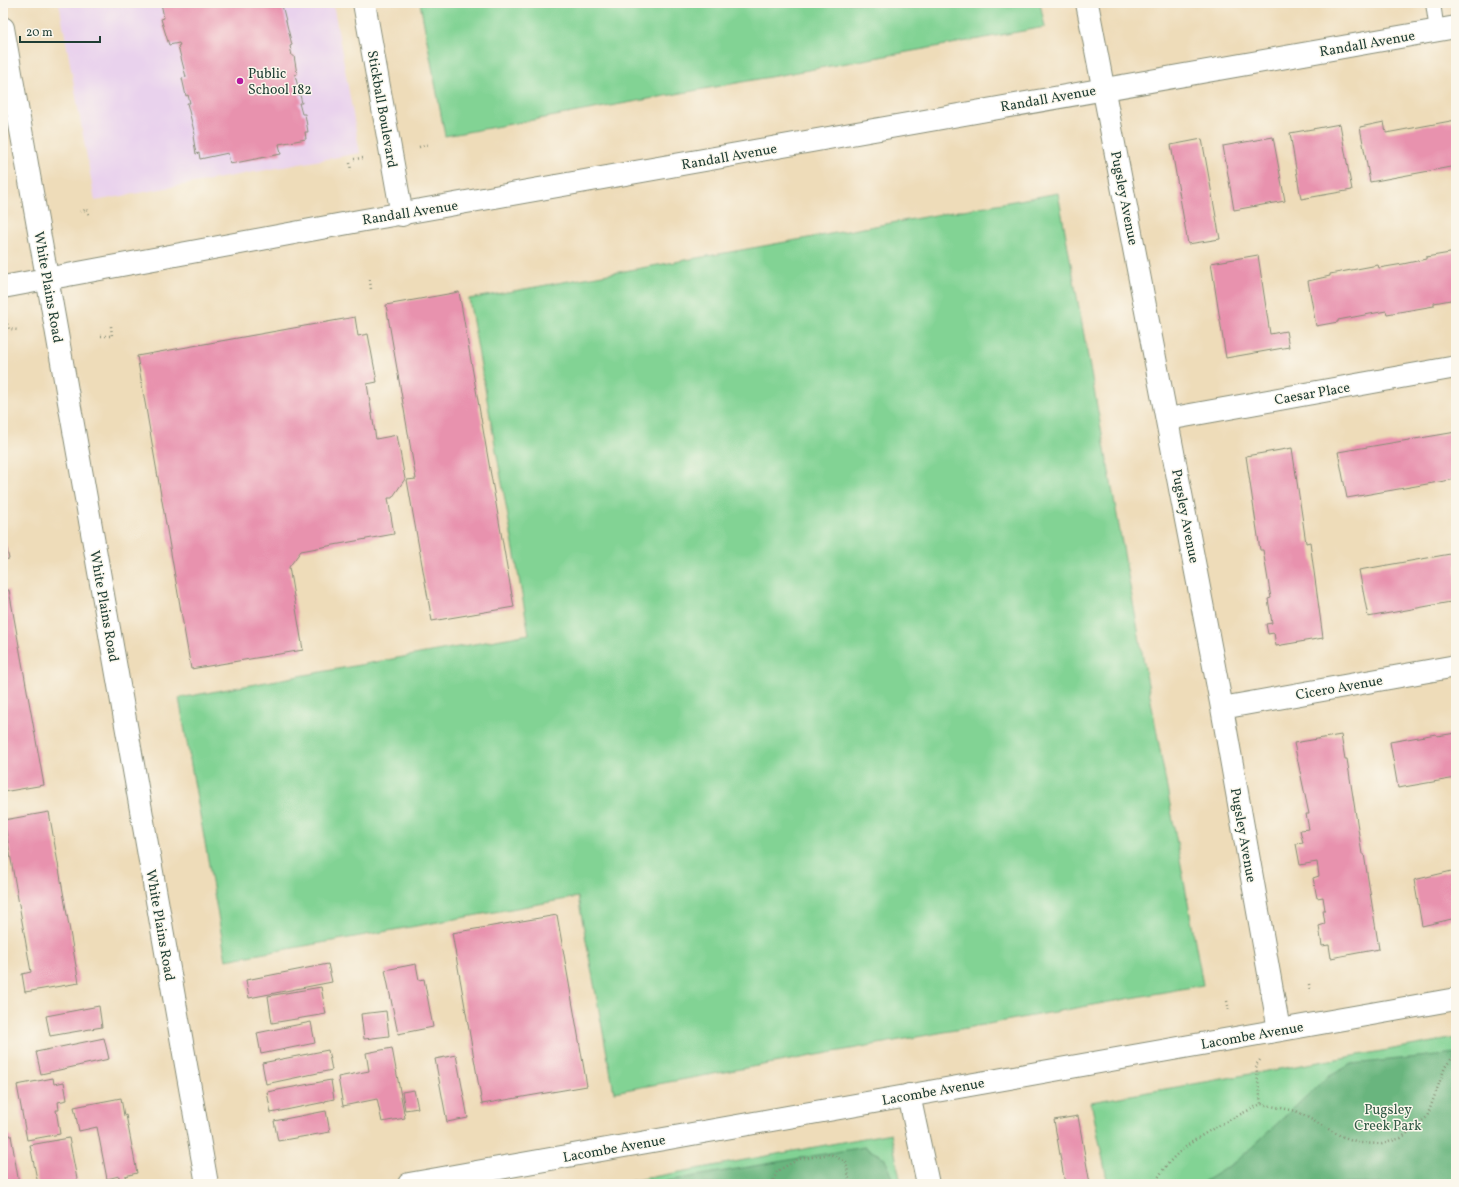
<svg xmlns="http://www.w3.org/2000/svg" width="1459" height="1187" viewBox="0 0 1459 1187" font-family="Vollkorn,serif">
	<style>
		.built { fill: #e9d2ed }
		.green { fill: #82d394; stroke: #508864 }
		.forest { fill: #69b57e; stroke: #447959 }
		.building { fill: #e892ae }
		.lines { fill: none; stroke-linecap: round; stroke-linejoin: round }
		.lane-casing { stroke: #868c76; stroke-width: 16 }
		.street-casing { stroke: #868c76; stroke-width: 24 }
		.secondary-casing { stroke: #868c76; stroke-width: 24 }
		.path { stroke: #868c76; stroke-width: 2.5; stroke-dasharray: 1 3; stroke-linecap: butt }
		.lane { stroke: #fff; stroke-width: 14 }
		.street { stroke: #fff; stroke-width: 22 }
		.secondary { stroke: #fff; stroke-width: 22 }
		.poi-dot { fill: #b5179e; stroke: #fbf7ec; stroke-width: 1.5 }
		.labels { text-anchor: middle; stroke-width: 3; stroke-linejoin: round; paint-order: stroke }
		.street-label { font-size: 14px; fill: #1f3d34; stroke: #fbf7ec }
		.poi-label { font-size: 14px; fill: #1f3d34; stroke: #fbf7ec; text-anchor: start }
		.park-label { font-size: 14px; fill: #335b47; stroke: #fbf7ec }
	</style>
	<rect width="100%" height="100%" fill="#fbf7ec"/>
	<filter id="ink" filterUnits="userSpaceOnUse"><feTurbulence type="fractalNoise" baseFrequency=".025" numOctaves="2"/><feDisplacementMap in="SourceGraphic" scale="8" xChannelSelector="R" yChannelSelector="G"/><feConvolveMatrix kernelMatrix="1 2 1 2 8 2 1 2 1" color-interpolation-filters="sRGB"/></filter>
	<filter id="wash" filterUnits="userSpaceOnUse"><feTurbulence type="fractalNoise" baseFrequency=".012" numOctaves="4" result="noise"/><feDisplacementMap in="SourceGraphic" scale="16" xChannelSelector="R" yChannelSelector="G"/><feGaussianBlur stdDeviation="0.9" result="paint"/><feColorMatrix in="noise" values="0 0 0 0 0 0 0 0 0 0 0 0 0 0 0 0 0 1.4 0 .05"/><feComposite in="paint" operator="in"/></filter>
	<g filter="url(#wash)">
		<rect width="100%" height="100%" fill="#eedcb9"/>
		<path class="built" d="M 59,3 L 333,3 L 360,153 L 95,201 Z"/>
		<path class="green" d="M 420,3 L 1040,3 L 1045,27 L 445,136 Z
			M 1058,193 L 1203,985 L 614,1092 L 578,897 L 226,960 L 179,698 L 529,634 L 469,299 Z
			M 1456,1038 L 1456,1184 L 1108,1184 L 1091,1102 Z
			M 891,1133 L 901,1184 L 615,1184 Z"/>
		<path class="forest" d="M 1456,1053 L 1456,1184 L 1200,1184 L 1237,1161 L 1326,1078 L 1352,1064 Z
			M 864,1147 L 885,1158 L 894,1184 L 650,1184 Z"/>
		<g id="blocks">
			<path class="building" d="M 161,3 L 285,3 L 285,5 L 282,5 L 292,45 L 290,46 L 292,56 L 294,56 L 297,74 L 295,75 L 302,103 L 299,103 L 302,114 L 305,114 L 308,132 L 305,132 L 306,139 L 279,144 L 281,154 L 230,164 L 228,153 L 200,159 L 199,153 L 196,154 L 193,136 L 195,135 L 187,103 L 190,103 L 188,95 L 186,96 L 182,78 L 186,77 L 178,46 L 180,45 L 179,43 L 169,45 L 161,19 L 164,18 Z
				M 1456,120 L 1456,166 L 1370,182 L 1360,127 L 1384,122 L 1386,133 Z
				M 1340,124 L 1352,190 L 1301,199 L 1290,133 Z
				M 1273,137 L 1285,201 L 1234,210 L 1223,146 Z
				M 1202,139 L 1220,239 L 1188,244 L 1171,145 Z
				M 1456,252 L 1456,299 L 1434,303 L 1434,306 L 1387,314 L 1386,311 L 1338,320 L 1338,322 L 1316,326 L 1308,281 L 1330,276 L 1330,274 L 1378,265 L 1379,268 L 1403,264 L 1426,259 L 1426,257 Z
				M 1258,255 L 1270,334 L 1286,331 L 1289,347 L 1226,358 L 1211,263 Z
				M 459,292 L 514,607 L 432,621 L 407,480 L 416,479 L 386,305 Z
				M 355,317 L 358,336 L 368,334 L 377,382 L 367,384 L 376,439 L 397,435 L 405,479 L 392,498 L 388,498 L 394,534 L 301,551 L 289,567 L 303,650 L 191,669 L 137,356 Z
				M 1456,432 L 1456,479 L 1347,498 L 1338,452 Z
				M 1292,448 L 1306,543 L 1310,542 L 1323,638 L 1276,646 L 1274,633 L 1268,634 L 1266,624 L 1272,623 L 1268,599 L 1271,598 L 1263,550 L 1260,550 L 1246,456 Z
				M 3,531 L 9,559 L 3,560 Z
				M 1456,553 L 1456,601 L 1368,617 L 1359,570 Z
				M 9,590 L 44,785 L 3,792 L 3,591 Z
				M 1456,733 L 1456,778 L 1398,788 L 1390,742 L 1436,734 L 1437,736 Z
				M 1341,735 L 1345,759 L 1347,759 L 1362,854 L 1364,854 L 1379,949 L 1331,958 L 1329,945 L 1322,946 L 1319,926 L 1325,924 L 1323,910 L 1325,910 L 1323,897 L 1317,898 L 1313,878 L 1319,876 L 1317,862 L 1300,865 L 1296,844 L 1303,843 L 1300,830 L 1309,829 L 1306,814 L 1309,814 L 1294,743 Z
				M 49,812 L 79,983 L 25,992 L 22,974 L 31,972 L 4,820 Z
				M 1456,870 L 1456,918 L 1422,926 L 1414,880 Z
				M 557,915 L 587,1086 L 482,1104 L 452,933 Z
				M 328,964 L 332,982 L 249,998 L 246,980 Z
				M 416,964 L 419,980 L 424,979 L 433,1027 L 398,1034 L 385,970 Z
				M 321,987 L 326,1014 L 272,1023 L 268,996 Z
				M 99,1006 L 102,1027 L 50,1036 L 46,1016 Z
				M 386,1011 L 389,1036 L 364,1039 L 361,1014 Z
				M 311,1022 L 315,1043 L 261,1054 L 257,1033 Z
				M 104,1038 L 109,1059 L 41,1074 L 36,1052 Z
				M 392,1048 L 405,1118 L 382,1122 L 377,1099 L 343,1106 L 338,1077 L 369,1071 L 366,1053 Z
				M 328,1050 L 332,1070 L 266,1084 L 262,1063 Z
				M 456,1055 L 468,1118 L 447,1122 L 435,1059 Z
				M 53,1078 L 54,1084 L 64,1082 L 67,1100 L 58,1102 L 59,1110 L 56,1110 L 60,1134 L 27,1140 L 17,1085 Z
				M 331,1080 L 334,1099 L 325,1101 L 325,1102 L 271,1113 L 267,1092 Z
				M 414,1090 L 418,1108 L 405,1110 L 402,1092 Z
				M 121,1098 L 124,1116 L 126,1115 L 137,1173 L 125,1176 L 126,1180 L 119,1181 L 119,1176 L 107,1179 L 97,1127 L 79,1131 L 74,1107 Z
				M 326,1111 L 330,1132 L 278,1141 L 274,1121 Z
				M 1078,1116 L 1090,1184 L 1065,1184 L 1054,1120 Z
				M 11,1135 L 19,1184 L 3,1184 L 3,1137 Z
				M 69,1138 L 78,1184 L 38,1184 L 30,1145 Z"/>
		</g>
	</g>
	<g filter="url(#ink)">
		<use href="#blocks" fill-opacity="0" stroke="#868c76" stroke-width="1"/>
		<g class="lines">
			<defs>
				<path id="lane" d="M 1433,3 L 1437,31"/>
				<path id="street" d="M 364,3 L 402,215
					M 1087,3 L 1222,708 L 1279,1030
					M 1168,419 L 1456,367
					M 1222,708 L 1456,666
					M 909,1095 L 928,1184"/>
				<path id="secondary" d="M 3,28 L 207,1184
					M 3,287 L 359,221 L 1456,27
					M 409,1184 L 1456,999"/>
			</defs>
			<use href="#lane" class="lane-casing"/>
			<use href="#street" class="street-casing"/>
			<use href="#secondary" class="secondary-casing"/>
			<path class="path" d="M 419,147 L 429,144
				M 354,159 L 364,158
				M 350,163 L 351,171
				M 80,212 L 87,209 L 89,216
				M 370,280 L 371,290
				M 6,320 L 9,329 L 18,330
				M 101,336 L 112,336 L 111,326
				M 1309,984 L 1310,992
				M 1227,1001 L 1229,1010
				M 1260,1060 L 1256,1065 L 1261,1104
				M 772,1184 L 777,1171 L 799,1159 L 830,1154 L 846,1162 L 850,1184
				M 1155,1184 C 1173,1144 1224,1123 1261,1104 L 1296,1111 L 1341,1136 L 1361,1143 L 1382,1144 L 1401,1138 L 1427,1117 L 1445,1067 L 1456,1053"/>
			<use href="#lane" class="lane"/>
			<use href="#street" class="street"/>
			<use href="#secondary" class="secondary"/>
		</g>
	</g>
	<circle class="poi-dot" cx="240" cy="81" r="4"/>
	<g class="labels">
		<g class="street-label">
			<text transform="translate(1367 43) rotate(-10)" y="5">Randall Avenue</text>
			<text transform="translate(1048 98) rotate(-10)" y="5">Randall Avenue</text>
			<text transform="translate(383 109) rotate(80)" y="5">Stickball Boulevard</text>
			<text transform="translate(729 156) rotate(-10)" y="5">Randall Avenue</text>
			<text transform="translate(1125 198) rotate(79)" y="5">Pugsley Avenue</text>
			<text transform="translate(410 212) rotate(-9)" y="5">Randall Avenue</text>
			<text transform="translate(49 287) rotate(80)" y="5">White Plains Road</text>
			<text transform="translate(1312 393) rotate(-10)" y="5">Caesar Place</text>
			<text transform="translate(1186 516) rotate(79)" y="5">Pugsley Avenue</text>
			<text transform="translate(105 606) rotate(80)" y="5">White Plains Road</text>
			<text transform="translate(1339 687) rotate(-10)" y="5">Cicero Avenue</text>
			<text transform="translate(1244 835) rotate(80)" y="5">Pugsley Avenue</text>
			<text transform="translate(161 925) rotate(80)" y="5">White Plains Road</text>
			<text transform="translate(1252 1035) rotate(-10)" y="5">Lacombe Avenue</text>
			<text transform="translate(933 1091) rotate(-10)" y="5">Lacombe Avenue</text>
			<text transform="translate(614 1148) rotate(-10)" y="5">Lacombe Avenue</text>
		</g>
		<g class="poi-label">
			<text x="248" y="78">Public<tspan x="248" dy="16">School 182</tspan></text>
		</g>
		<g class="park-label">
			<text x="1388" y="1114">Pugsley<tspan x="1388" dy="16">Creek Park</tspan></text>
		</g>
	</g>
	<rect width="1459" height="1187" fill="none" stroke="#fbf7ec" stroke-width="16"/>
	<path d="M20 36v6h80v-6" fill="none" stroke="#1f3d34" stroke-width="2"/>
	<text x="26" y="36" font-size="12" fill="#1f3d34" stroke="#fbf7ec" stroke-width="3" paint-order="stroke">20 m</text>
</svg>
